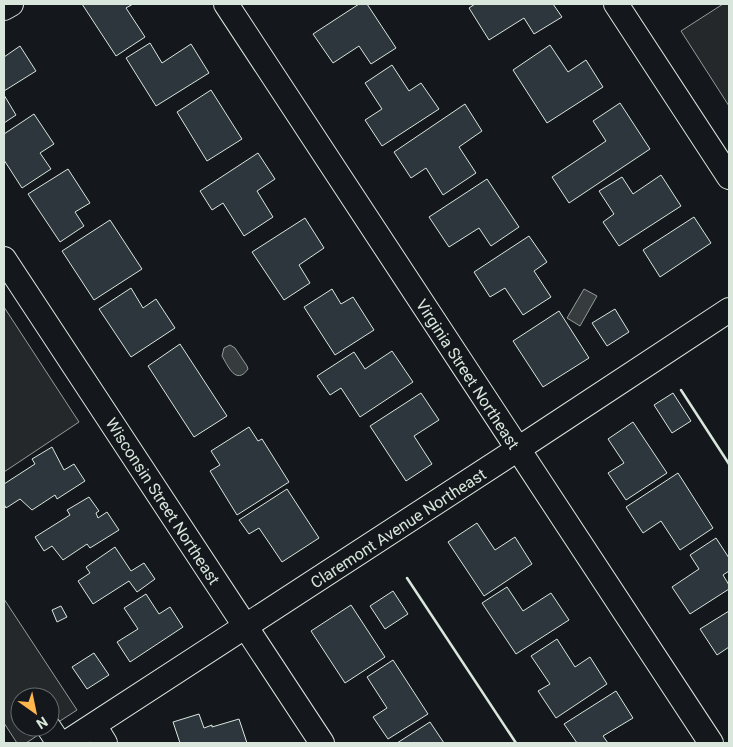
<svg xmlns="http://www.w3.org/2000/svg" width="733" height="747" viewBox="0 0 733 747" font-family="Roboto,sans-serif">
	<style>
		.parking { fill: #24282b; stroke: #939e99; fill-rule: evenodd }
		.water { fill: #363b3e; stroke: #939e99 }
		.building { fill: #2c363c; stroke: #d8e6dc }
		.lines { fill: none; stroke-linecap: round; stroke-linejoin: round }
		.minor-casing { stroke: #d8e6dc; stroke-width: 26 }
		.minor { stroke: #14181c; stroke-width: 24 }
		.wall { stroke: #d8e6dc; stroke-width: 2.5 }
		.labels { text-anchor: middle; stroke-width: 4; stroke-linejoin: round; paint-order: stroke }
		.street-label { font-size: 16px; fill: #d8e6dc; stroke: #14181c }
	</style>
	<rect width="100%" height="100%" fill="#14181c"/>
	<path class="parking" d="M 723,4 L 729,4 L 729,106 L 681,31 Z
		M 4,307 L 79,422 L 4,472 Z
		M 4,599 L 77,710 L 26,743 L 17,743 L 4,723 ZM 20,697 L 50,697 L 50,727 L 20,727 Z"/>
	<path class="water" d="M 584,289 L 597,296 L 580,326 L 567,318 Z
		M 230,345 L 235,348 L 247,366 L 248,369 C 236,386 228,366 222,356 L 224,348 Z"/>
	<path class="building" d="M 82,4 L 133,4 L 126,8 L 145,37 L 116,56 Z
		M 359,4 L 367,4 L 396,48 L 371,64 L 359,46 L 333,63 L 313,34 Z
		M 475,4 L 553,4 L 562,17 L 534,34 L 524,18 L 489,40 L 469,8 Z
		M 150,43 L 162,63 L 191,44 L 209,73 L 156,106 L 126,58 Z
		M 550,45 L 568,72 L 586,60 L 603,87 L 547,123 L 513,70 Z
		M 20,46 L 36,71 L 4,91 L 4,57 Z
		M 392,65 L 409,91 L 421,83 L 439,109 L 382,146 L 365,120 L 382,109 L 365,83 Z
		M 211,90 L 242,139 L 207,161 L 177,112 Z
		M 4,95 L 16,115 L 4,123 Z
		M 620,103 L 650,149 L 569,203 L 552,177 L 606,141 L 593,121 Z
		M 465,104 L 482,131 L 459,147 L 476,173 L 443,195 L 426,168 L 411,178 L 394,152 Z
		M 34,114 L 54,144 L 40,153 L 51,169 L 22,188 L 4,160 L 4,134 Z
		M 258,153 L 275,179 L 257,191 L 273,217 L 244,236 L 223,203 L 212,210 L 200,191 Z
		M 68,169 L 90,203 L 75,212 L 84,226 L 60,242 L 28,194 Z
		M 661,175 L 681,206 L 619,246 L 603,222 L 614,214 L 599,191 L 622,177 L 633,194 Z
		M 487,179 L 519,227 L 491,246 L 479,228 L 449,247 L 429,217 Z
		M 694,217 L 711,243 L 660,277 L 643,250 Z
		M 305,218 L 324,248 L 299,265 L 310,283 L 284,300 L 252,252 Z
		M 110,220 L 142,269 L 94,300 L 62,251 Z
		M 529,236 L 547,262 L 534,271 L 551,297 L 523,315 L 505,288 L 490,297 L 474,272 Z
		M 131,288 L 143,308 L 156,299 L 175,328 L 131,357 L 99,309 Z
		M 332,289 L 341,304 L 353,297 L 374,330 L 335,355 L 304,307 Z
		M 615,309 L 629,332 L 607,346 L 592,323 Z
		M 559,311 L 589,358 L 543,387 L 513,341 Z
		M 180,344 L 227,416 L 194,437 L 148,366 Z
		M 392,351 L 413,382 L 360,417 L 341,388 L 330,395 L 317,376 L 354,352 L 365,369 Z
		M 421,393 L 439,420 L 414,436 L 432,464 L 406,481 L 370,426 Z
		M 673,393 L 691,421 L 672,433 L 654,405 Z
		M 633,422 L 667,473 L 626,500 L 608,473 L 624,463 L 608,439 Z
		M 249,427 L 258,441 L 262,439 L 289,482 L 237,515 L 210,471 L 220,465 L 211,451 Z
		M 52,447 L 64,470 L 74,464 L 85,481 L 57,499 L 55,495 L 32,510 L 20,499 L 6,508 L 4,504 L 4,484 L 35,464 L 32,459 Z
		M 678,473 L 713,528 L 680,550 L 661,521 L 643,533 L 626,507 Z
		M 287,489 L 319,538 L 282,562 L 259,528 L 249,534 L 239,520 Z
		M 89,497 L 99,511 L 96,513 L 98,518 L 107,512 L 119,530 L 90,548 L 87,544 L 63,560 L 52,546 L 44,551 L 35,537 L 70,515 L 67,510 Z
		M 477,523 L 495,550 L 515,537 L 532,564 L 484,596 L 448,542 Z
		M 716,538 L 729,558 L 729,571 L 723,575 L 729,585 L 729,589 L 690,614 L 672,587 L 699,569 L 690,555 Z
		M 115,547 L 131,571 L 144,563 L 155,579 L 137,592 L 129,581 L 93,604 L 78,581 L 90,573 L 86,567 Z
		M 507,587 L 523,611 L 551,593 L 569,620 L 516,654 L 482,603 Z
		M 393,591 L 408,614 L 385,629 L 370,606 Z
		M 146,594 L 159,614 L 170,607 L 183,627 L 130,662 L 117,642 L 138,629 L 124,608 Z
		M 351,605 L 385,657 L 345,683 L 311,631 Z
		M 61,606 L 67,617 L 57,622 L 52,610 Z
		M 729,611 L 729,647 L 717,655 L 700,629 Z
		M 557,639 L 575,667 L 590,657 L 607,684 L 556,718 L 538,691 L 550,684 L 531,656 Z
		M 94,653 L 109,675 L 87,689 L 72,667 Z
		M 393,660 L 428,714 L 388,739 L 373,717 L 387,708 L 367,677 Z
		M 616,691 L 633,718 L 603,736 L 608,743 L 577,743 L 564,724 Z
		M 199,714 L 204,728 L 212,725 L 212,727 L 239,719 L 247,743 L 180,743 L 173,722 Z
		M 430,722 L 444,743 L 397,743 Z"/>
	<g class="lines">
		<defs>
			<path id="minor" d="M 226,4 L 711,743
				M 616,4 L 729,177
				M 4,8 L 11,4
				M 4,259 L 322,743
				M 94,725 L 105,743
				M 49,728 L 59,743
				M 66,743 L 518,449 L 729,310"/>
		</defs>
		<use href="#minor" class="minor-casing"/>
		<use href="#minor" class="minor"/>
		<path class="wall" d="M 681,390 L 729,464
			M 407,578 L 516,743"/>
	</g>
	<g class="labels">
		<g class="street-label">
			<text transform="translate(468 374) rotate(57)" y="6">Virginia Street Northeast</text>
			<text transform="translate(163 501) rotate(57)" y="6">Wisconsin Street Northeast</text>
			<text transform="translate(398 528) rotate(-33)" y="6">Claremont Avenue Northeast</text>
		</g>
	</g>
	<rect width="733" height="747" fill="none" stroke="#d8e6dc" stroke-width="10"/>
	<g transform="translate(35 712) rotate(147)"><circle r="24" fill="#14181c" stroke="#626a69"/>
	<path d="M0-4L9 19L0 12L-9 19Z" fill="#ffb74d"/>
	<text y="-8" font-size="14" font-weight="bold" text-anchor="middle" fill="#d8e6dc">N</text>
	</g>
</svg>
